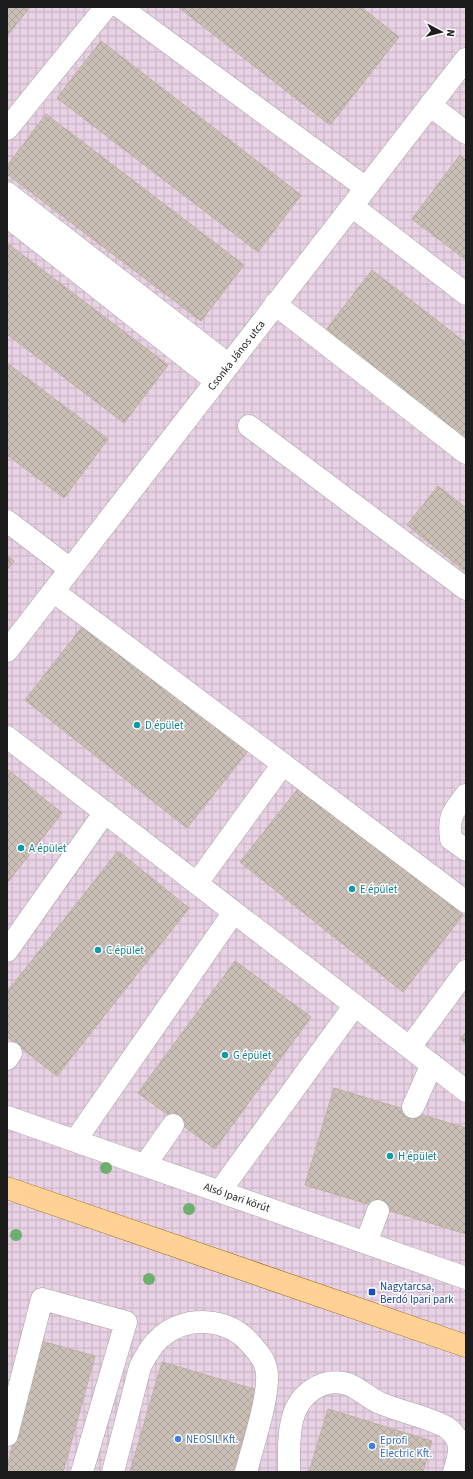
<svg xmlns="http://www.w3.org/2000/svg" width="473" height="1479" viewBox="0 0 473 1479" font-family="'Source Sans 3',sans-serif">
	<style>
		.industrial { fill: url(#industrial-grid) }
		.building { fill: url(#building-cross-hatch); stroke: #c1afa2 }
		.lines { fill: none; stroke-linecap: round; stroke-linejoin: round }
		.minor-casing { stroke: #a3a3a3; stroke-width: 23 }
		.major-casing { stroke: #936200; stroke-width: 23 }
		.minor { stroke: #fff; stroke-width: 22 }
		.major { stroke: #ffd194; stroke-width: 22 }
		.tree { fill: #6daf6c }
		.culture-dot { fill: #0f9aa8; stroke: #fff; stroke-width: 1.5 }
		.transit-dot { fill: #1a4fb4; stroke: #fff; stroke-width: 1.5 }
		.shop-dot { fill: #3f7fe0; stroke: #fff; stroke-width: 1.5 }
		.labels { text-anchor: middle; stroke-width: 3; stroke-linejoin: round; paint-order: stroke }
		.street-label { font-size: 11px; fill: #1c1c1c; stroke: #fff }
		.culture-label { font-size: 11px; fill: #0d838f; stroke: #fff; text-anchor: start }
		.transit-label { font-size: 11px; fill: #164399; stroke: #fff; text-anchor: start }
		.shop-label { font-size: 11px; fill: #366cbe; stroke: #fff; text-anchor: start }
	</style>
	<defs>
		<pattern id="industrial-grid" width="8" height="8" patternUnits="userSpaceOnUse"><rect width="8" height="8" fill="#e8d1e4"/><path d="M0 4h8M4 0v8" fill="none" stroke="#c6b3c3"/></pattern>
		<pattern id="building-cross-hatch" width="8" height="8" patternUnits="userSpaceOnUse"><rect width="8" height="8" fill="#cabfb6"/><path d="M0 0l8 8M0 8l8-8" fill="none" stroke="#ada49c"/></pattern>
	</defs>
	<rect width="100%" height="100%" fill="#eee9e0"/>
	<path class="industrial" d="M 7,7 L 466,7 L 466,1472 L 7,1472 Z"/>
	<path class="building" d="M 7,7 L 30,7 L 7,36 Z
		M 178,7 L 361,7 L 399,37 L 330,125 Z
		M 101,41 L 301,195 L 258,252 L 57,98 Z
		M 46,114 L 244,265 L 201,321 L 7,174 L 7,166 Z
		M 460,155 L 466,160 L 466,260 L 412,219 Z
		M 7,243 L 168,365 L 124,423 L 7,334 Z
		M 372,270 L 466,343 L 466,446 L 322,335 Z
		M 7,363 L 108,439 L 64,498 L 7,455 Z
		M 438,486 L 466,508 L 466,572 L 407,525 Z
		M 7,556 L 14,561 L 7,570 Z
		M 86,622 L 248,751 L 187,828 L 25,700 Z
		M 7,769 L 62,813 L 7,883 Z
		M 300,786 L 463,915 L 403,992 L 240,862 Z
		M 118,851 L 189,908 L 57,1076 L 7,1037 L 7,992 Z
		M 235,961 L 311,1017 L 215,1149 L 138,1093 Z
		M 466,1032 L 466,1044 L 460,1039 Z
		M 334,1088 L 466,1128 L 466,1234 L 305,1185 Z
		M 41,1341 L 95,1356 L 63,1472 L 7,1472 L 7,1466 Z
		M 162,1362 L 257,1390 L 233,1472 L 130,1472 Z
		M 328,1409 L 432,1441 L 423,1472 L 309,1472 Z"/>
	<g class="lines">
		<defs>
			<path id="minor" d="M 120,7 L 366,188
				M 430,105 L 466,133
				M 7,129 L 106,7
				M 7,193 L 229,365
				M 352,206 L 466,294
				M 7,216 L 216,381
				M 275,304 L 466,453
				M 249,426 L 466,589
				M 7,521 L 70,569
				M 53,591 L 466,902
				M 7,651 L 466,59
				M 7,737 L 466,1091
				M 466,795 C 453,812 448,816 451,839 L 466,850
				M 197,883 L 283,764
				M 7,951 L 105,812
				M 410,1047 L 466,971
				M 7,1059 L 11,1053
				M 413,1107 L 432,1064
				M 7,1117 L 466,1278
				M 75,1141 L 234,912
				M 145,1165 L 173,1125
				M 220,1191 L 355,1005
				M 366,1243 L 378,1211
				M 7,1435 L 42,1299 L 126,1322 L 82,1472
				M 113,1472 L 140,1367 C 146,1356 151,1345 161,1337 C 187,1315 227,1318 249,1342 C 256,1350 264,1358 266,1368 C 272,1389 252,1448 246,1472
				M 289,1472 C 289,1454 288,1434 293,1417 C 299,1395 320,1379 343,1383 C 357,1385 367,1398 380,1403 C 401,1412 425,1416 446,1427 C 464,1440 460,1453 454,1472"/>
			<path id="major" d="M 7,1188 L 466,1346"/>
		</defs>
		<use href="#minor" class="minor-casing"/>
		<use href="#major" class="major-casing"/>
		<use href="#minor" class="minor"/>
		<use href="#major" class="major"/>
	</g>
	<g class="tree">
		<circle cx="106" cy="1168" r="6"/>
		<circle cx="189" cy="1209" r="6"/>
		<circle cx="16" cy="1235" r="6"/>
		<circle cx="149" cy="1279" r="6"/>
	</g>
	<g class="culture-dot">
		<circle cx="137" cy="725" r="4"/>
		<circle cx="21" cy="848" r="4"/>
		<circle cx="352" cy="889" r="4"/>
		<circle cx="98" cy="950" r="4"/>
		<circle cx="225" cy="1055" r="4"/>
		<circle cx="390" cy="1156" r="4"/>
	</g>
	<rect class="transit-dot" x="368" y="1288" width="8" height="8" rx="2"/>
	<g class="shop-dot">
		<circle cx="178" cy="1439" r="4"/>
		<circle cx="372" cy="1446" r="4"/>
	</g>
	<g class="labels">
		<g class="street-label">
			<text transform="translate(236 355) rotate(-52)" y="4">Csonka János utca</text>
			<text transform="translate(237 1197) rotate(19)" y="4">Alsó Ipari körút</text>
		</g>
		<g class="culture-label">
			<text x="145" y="729">D épület</text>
			<text x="29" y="852">A épület</text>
			<text x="360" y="893">E épület</text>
			<text x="106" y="954">C épület</text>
			<text x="233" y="1059">G épület</text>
			<text x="398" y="1160">H épület</text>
		</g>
		<g class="transit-label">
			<text x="380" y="1290">Nagytarcsa,<tspan x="380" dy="13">Berdó Ipari park</tspan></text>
		</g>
		<g class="shop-label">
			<text x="186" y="1443">NEOSIL Kft.</text>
			<text x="380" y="1444">Eprofi<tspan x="380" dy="13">Electric Kft.</tspan></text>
		</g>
	</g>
	<rect width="473" height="1479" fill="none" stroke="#1c1c1c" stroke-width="16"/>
	<g transform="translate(441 32) rotate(97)" stroke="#ffffff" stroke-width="3" paint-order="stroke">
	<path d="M0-3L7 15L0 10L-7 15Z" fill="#1c1c1c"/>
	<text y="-6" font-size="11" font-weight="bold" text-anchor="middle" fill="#1c1c1c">N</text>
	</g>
</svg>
